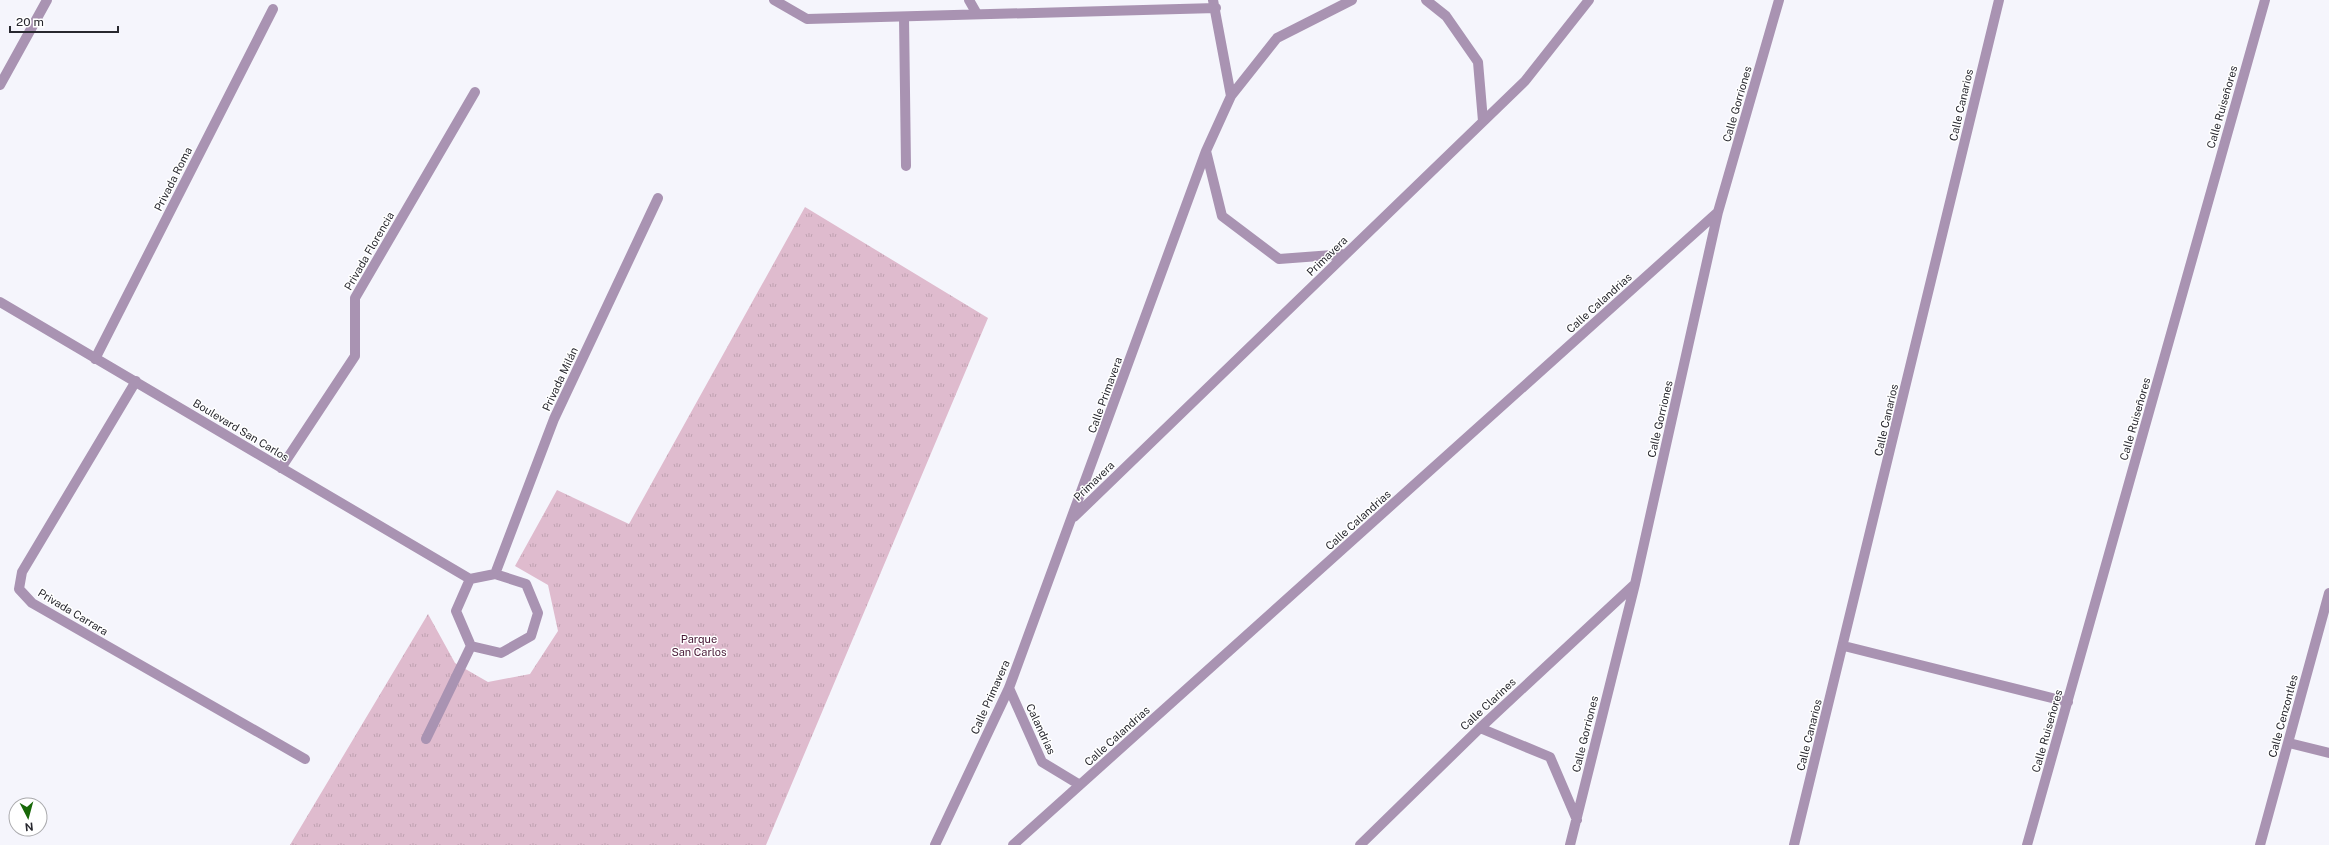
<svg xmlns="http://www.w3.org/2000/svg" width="2329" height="845" viewBox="0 0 2329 845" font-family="'Public Sans',sans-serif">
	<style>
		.grass { fill: url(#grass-tufts) }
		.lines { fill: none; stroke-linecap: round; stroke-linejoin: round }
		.minor { stroke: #a993b2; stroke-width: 10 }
		.labels { text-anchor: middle; stroke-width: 3; stroke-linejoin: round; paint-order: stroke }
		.street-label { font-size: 11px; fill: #28282f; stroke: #fff }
		.park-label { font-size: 11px; fill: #451533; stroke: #fff }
	</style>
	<defs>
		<pattern id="grass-tufts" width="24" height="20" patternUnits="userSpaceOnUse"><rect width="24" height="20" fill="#dfbbce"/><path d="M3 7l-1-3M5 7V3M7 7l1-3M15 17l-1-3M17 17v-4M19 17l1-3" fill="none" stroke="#bfa1b1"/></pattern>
	</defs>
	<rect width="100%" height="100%" fill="#f5f5fc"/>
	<path class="grass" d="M 805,207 L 988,318 L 766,845 L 290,845 L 428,614 L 455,663 L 488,682 L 530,674 L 558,631 L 548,585 L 515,566 L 557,490 L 629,524 Z"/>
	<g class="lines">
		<path class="minor" d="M 774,0 L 807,19 L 1216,8
			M 969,0 L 977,14
			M 1213,0 L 1231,96
			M 1426,0 L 1446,16 L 1478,62 L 1483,121
			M 904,17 L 906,166
			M 0,85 L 47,0
			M 1206,151 L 1222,216 L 1279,259 L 1346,254
			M 0,302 L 470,579 L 495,574 L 526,584 L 538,613 L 531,636 L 501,653 L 471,646 L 456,611 L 470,579
			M 95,359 L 273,9
			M 136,381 L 22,572 L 19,589 L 32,603 L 305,759
			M 281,468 L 355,356 L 355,298 L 475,92
			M 1074,517 L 1525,81 L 1589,0
			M 495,574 L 554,419 L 658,198
			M 1844,646 L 2068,702
			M 1009,688 L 1042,762 L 1080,785
			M 1480,728 L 1550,757 L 1577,820
			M 426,739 L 471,646
			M 2289,743 L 2329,753
			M 935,845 L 1009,688 L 1206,151 L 1231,96 L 1277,38 L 1352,0
			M 1013,845 L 1718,212
			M 1360,845 L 1480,728 L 1635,584
			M 1570,845 L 1635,584 L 1718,212 L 1779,0
			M 1794,845 L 1999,0
			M 2027,845 L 2265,0
			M 2260,845 L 2329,593"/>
	</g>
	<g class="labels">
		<g class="street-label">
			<text transform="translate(1737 104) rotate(-74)" y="4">Calle Gorriones</text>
			<text transform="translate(1961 105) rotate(-77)" y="4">Calle Canarios</text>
			<text transform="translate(2222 107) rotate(-74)" y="4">Calle Ruiseñores</text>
			<text transform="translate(173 179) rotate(-63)" y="4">Privada Roma</text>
			<text transform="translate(369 251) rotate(-60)" y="4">Privada Florencia</text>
			<text transform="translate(1327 256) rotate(-44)" y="4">Primavera</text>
			<text transform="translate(1599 303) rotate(-42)" y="4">Calle Calandrias</text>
			<text transform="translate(560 379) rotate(-65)" y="4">Privada Milán</text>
			<text transform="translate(1105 395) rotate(-70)" y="4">Calle Primavera</text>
			<text transform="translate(1660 419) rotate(-77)" y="4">Calle Gorriones</text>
			<text transform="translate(2135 419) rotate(-74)" y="4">Calle Ruiseñores</text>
			<text transform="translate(1886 420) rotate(-77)" y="4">Calle Canarios</text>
			<text transform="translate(241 430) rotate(31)" y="4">Boulevard San Carlos</text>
			<text transform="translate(1094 481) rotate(-44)" y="4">Primavera</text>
			<text transform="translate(1358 520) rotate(-42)" y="4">Calle Calandrias</text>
			<text transform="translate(73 612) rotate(31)" y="4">Privada Carrara</text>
			<text transform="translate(990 697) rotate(-66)" y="4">Calle Primavera</text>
			<text transform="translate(1488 704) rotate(-43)" y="4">Calle Clarines</text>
			<text transform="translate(2283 716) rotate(-75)" y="4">Calle Cenzontles</text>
			<text transform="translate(1041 729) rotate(65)" y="4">Calandrias</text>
			<text transform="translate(2047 731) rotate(-74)" y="4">Calle Ruiseñores</text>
			<text transform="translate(1585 734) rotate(-76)" y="4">Calle Gorriones</text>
			<text transform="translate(1809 735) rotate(-76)" y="4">Calle Canarios</text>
			<text transform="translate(1117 736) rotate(-42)" y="4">Calle Calandrias</text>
		</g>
		<g class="park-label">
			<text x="699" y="643">Parque<tspan x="699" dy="13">San Carlos</tspan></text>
		</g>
	</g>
	<g transform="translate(28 817) rotate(174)"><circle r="19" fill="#ffffff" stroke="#a9a9ac"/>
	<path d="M0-3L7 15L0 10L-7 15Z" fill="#186808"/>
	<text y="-6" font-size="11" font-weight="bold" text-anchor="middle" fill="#28282f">N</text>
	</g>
	<path d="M10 26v6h108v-6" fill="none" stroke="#28282f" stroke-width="2"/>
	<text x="16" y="26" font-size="12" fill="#28282f" stroke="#ffffff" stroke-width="3" paint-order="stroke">20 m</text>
</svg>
